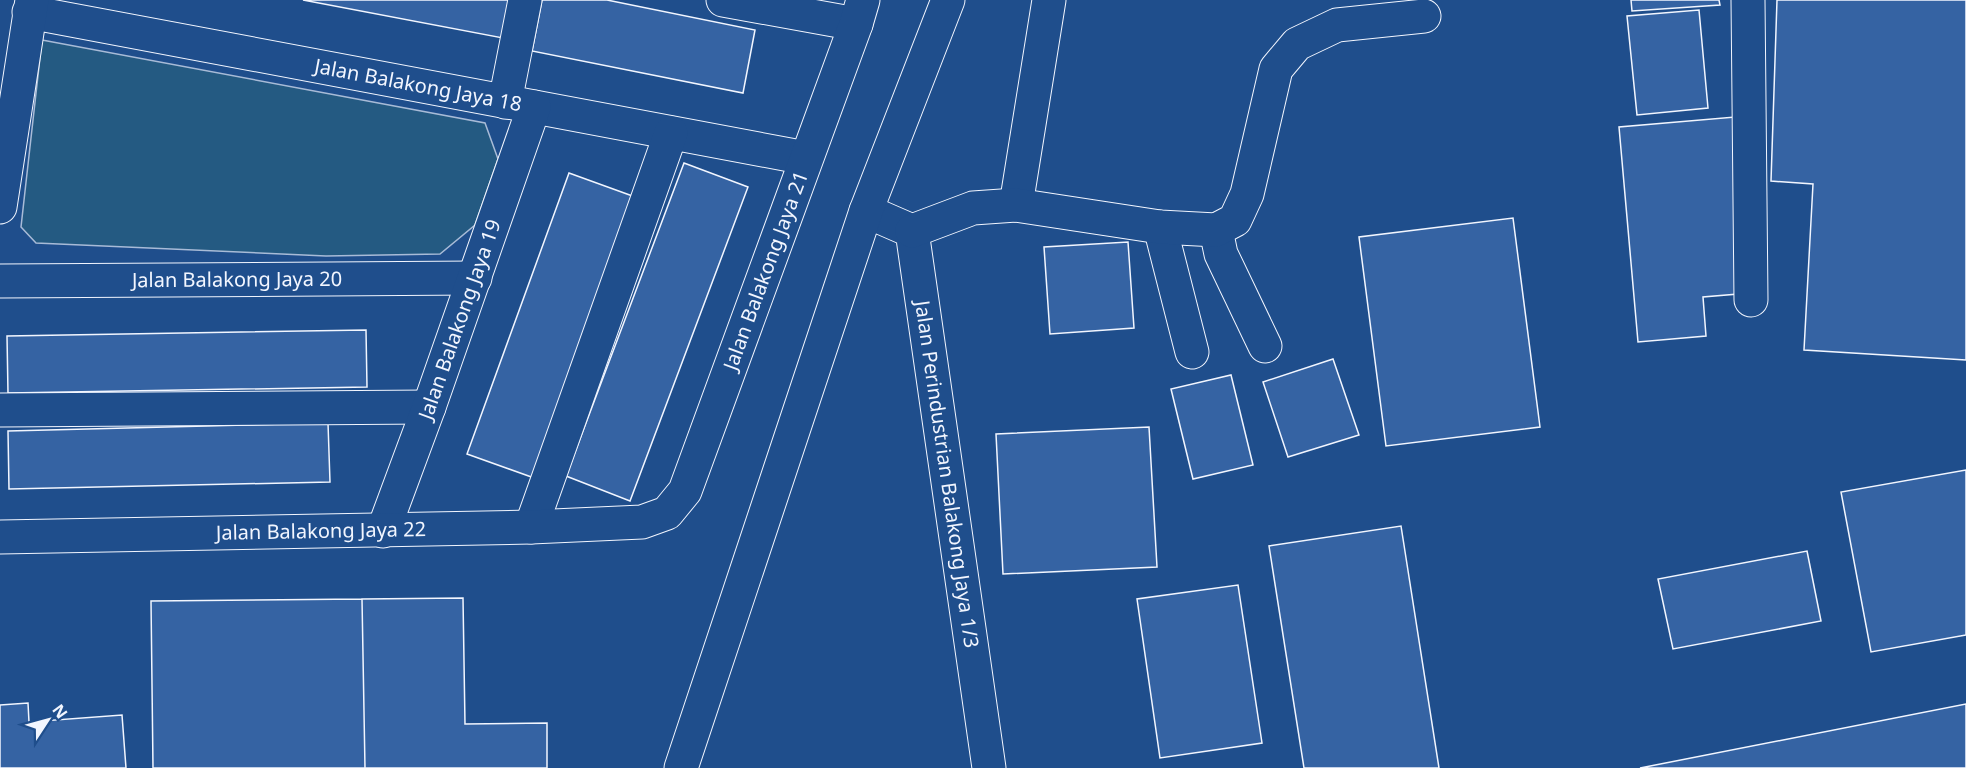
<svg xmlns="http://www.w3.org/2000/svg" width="1966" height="768" viewBox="0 0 1966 768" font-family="'Noto Sans',sans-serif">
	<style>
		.green { fill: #245a82; stroke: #a8bbd7; stroke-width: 1.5 }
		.building { fill: #3563a3; stroke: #f2f6ff; stroke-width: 1.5 }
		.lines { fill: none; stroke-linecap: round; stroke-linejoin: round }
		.minor-casing { stroke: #f2f6ff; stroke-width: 35 }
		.minor { stroke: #1f4e8c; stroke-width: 33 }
		.labels { text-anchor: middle; stroke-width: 4.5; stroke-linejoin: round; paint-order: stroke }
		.street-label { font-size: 20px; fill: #f2f6ff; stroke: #1f4e8c }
	</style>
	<rect width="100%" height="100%" fill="#1f4e8c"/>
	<path class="green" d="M 42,40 L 485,123 L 498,159 L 475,225 L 440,254 L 326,256 L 36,243 L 21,227 Z"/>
	<path class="building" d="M 303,0 L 516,0 L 508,39 Z
		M 542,0 L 607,0 L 755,30 L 743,93 L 532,51 Z
		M 1631,0 L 1719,0 L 1720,5 L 1632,11 Z
		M 1777,0 L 1966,0 L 1966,360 L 1804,350 L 1813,184 L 1771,181 Z
		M 1699,10 L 1708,108 L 1637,115 L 1627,16 Z
		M 1735,117 L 1750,293 L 1703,297 L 1706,336 L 1638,342 L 1619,127 Z
		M 684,163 L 748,187 L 630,501 L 566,476 Z
		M 569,173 L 638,198 L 537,479 L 467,454 Z
		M 1513,218 L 1540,427 L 1386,446 L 1359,237 Z
		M 1128,242 L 1134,328 L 1050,334 L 1044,247 Z
		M 366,330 L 367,387 L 8,393 L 7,336 Z
		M 1333,359 L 1359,435 L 1288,457 L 1263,382 Z
		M 1231,375 L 1253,465 L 1193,479 L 1171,389 Z
		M 328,423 L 330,482 L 9,489 L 8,431 Z
		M 1149,427 L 1157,567 L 1003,574 L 996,434 Z
		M 1966,470 L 1966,635 L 1871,652 L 1841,492 Z
		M 1401,526 L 1439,768 L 1304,768 L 1269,546 Z
		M 1807,551 L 1821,621 L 1673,649 L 1658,579 Z
		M 1238,585 L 1262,743 L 1160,758 L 1137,599 Z
		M 463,598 L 465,724 L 547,723 L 547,768 L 365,768 L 362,599 Z
		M 362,599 L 365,768 L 153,768 L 151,601 Z
		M 28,703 L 29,722 L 122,715 L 126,768 L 0,768 L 0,705 Z
		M 1966,704 L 1966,768 L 1640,768 Z"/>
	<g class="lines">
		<defs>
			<g id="minor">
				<path d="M 723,0 L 856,24"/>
				<path d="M 1748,0 L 1751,300"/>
				<path id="s1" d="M 29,12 L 806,158"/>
				<path d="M 505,102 L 525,0"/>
				<path d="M 1016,205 L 1049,0"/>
				<path d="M 0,207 L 32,0"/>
				<path id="s2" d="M 866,211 L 912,231 L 989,768"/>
				<path d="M 1160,227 L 1192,352"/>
				<path d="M 1216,230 L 1221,254 L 1265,346"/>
				<path d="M 912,231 L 973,208 L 1016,205 L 1160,227 L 1216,230 L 1235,220 L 1247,194 L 1276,69 L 1297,44 L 1337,25 L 1424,16"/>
				<path id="s3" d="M 0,281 L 475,278"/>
				<path d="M 0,410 L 429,407"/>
				<path d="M 531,527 L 671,133"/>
				<path id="s4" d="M 383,531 L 429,407 L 534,107"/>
				<path id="s5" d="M 0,537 L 531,527 L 642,522 L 667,513 L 685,491 L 856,24 L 863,0"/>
				<path d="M 681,768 L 866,211 L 948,0"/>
			</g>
		</defs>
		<use href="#minor" class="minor-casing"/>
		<use href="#minor" class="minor"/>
	</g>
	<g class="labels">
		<g class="street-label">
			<text dy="7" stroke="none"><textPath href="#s1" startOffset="396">Jalan Balakong Jaya 18</textPath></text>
			<text dy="7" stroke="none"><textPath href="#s5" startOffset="932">Jalan Balakong Jaya 21</textPath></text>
			<text dy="7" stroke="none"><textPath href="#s3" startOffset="237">Jalan Balakong Jaya 20</textPath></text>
			<text dy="7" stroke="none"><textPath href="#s4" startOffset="225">Jalan Balakong Jaya 19</textPath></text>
			<text dy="7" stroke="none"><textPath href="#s2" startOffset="296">Jalan Perindustrian Balakong Jaya 1/3</textPath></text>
			<text dy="7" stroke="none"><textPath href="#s5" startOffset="321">Jalan Balakong Jaya 22</textPath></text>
		</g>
	</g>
	<g transform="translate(48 720) rotate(54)" stroke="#1f4e8c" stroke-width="4.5" paint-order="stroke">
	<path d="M0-4.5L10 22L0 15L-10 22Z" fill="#f2f6ff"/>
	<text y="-9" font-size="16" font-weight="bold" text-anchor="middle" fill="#f2f6ff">N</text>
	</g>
</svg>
